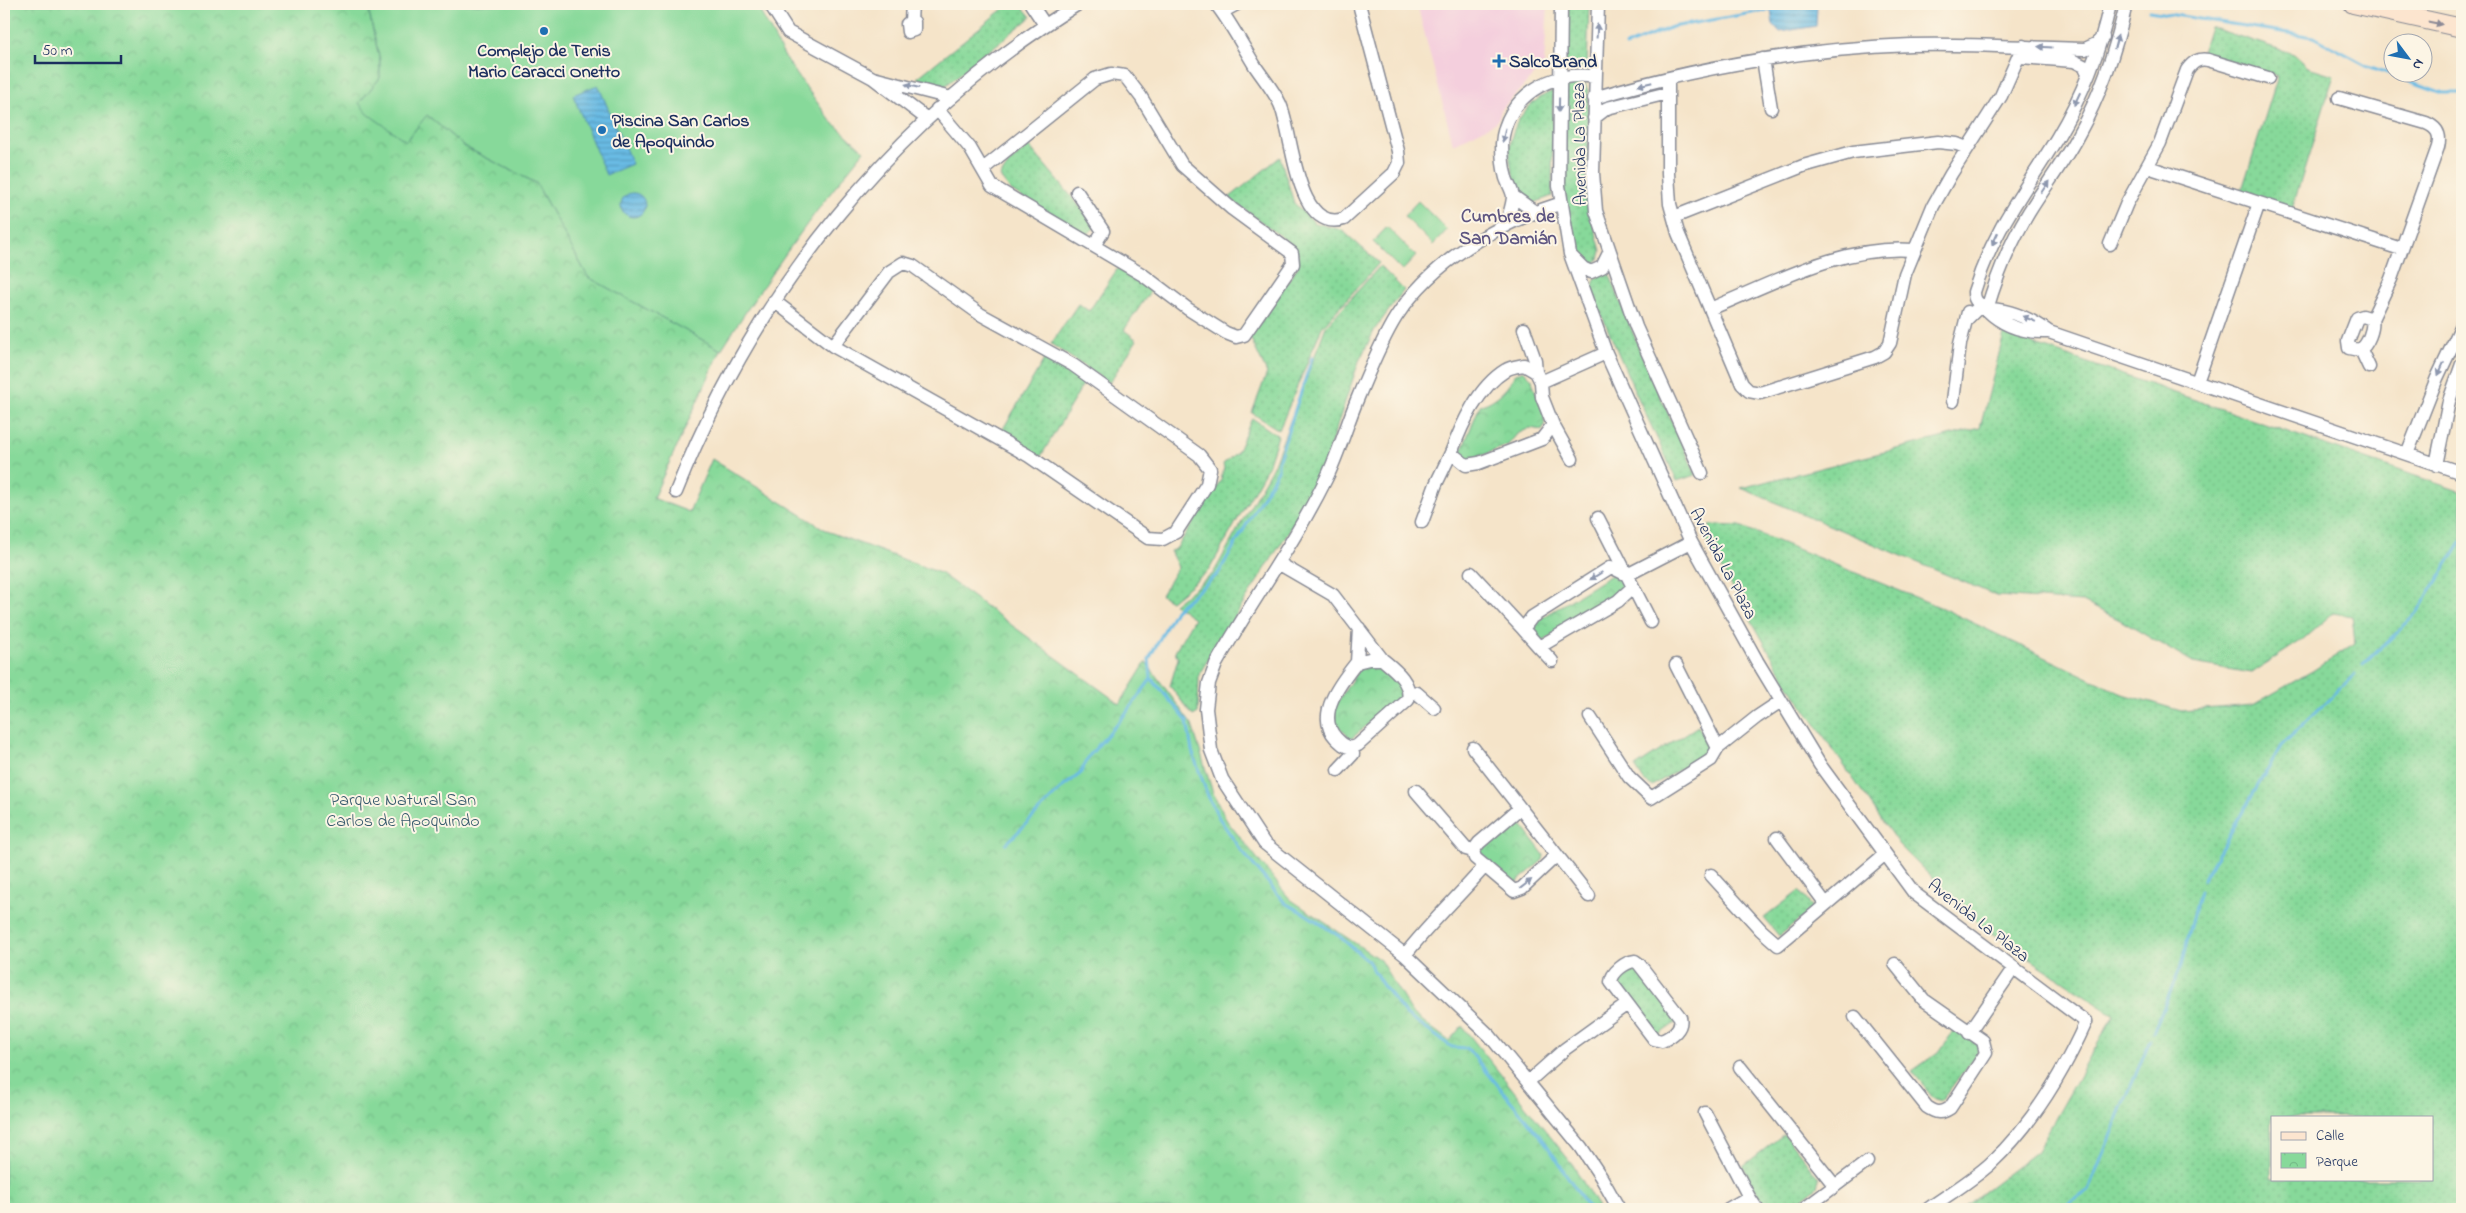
<svg xmlns="http://www.w3.org/2000/svg" width="2466" height="1213" viewBox="0 0 2466 1213" font-family="'Indie Flower',sans-serif">
	<style>
		.built { fill: #f4cfdd }
		.grass { fill: url(#grass-dots); stroke: #51847c; fill-rule: evenodd }
		.park { fill: url(#park-crowns); stroke: #51847c }
		.pitch { fill: #87d99a; stroke: #51847c }
		.water { fill: url(#water-rules); stroke: #4275a1 }
		.lines { fill: none; stroke-linecap: round; stroke-linejoin: round }
		.stream { stroke: #69bbe4; stroke-width: 3 }
		.street-casing { stroke: #888a94; stroke-width: 15 }
		.secondary-casing { stroke: #888a94; stroke-width: 20 }
		.street { stroke: #fff; stroke-width: 12 }
		.secondary { stroke: #fce5cf; stroke-width: 18 }
		.oneway { fill: #8c8a96 }
		.oneway2 { fill: #8d97ae }
		.poi-dot { fill: #1f6fb2; stroke: #fcf5e5; stroke-width: 2 }
		.labels { text-anchor: middle; stroke-width: 4; stroke-linejoin: round; paint-order: stroke }
		.poi-label { font-size: 18px; font-weight: bold; fill: #1b2f5e; stroke: #fcf5e5; text-anchor: start }
		.street-label { font-size: 18px; fill: #1b2f5e; stroke: #fcf5e5 }
		.park-label { font-size: 18px; fill: #365a6d; stroke: #fcf5e5 }
		.neighbourhood-label { font-size: 19px; font-weight: bold; fill: #5e5682; stroke: #fcf5e5 }
	</style>
	<defs>
		<pattern id="grass-dots" width="8" height="8" patternUnits="userSpaceOnUse" patternTransform="scale(1.25)"><rect width="8" height="8" fill="#87d99a"/><path d="M2 2h.1M6 6h.1" fill="none" stroke="#74bb87" stroke-width="1.8" stroke-linecap="round"/></pattern>
		<pattern id="park-crowns" width="20" height="18" patternUnits="userSpaceOnUse" patternTransform="scale(1.25)"><rect width="20" height="18" fill="#87d99a"/><path d="M2 6a3 3 0 1 1 6 0M12 15a3 3 0 1 1 6 0" fill="none" stroke="#74bb87"/></pattern>
		<pattern id="water-rules" width="6" height="5" patternUnits="userSpaceOnUse" patternTransform="scale(1.25)"><rect width="6" height="5" fill="#69bbe4"/><path d="M0 2.5h6" fill="none" stroke="#5698bc"/></pattern>
	</defs>
	<rect width="100%" height="100%" fill="#fcf5e5"/>
	<filter id="ink" filterUnits="userSpaceOnUse"><feTurbulence type="fractalNoise" baseFrequency=".02" numOctaves="2"/><feDisplacementMap in="SourceGraphic" scale="10" xChannelSelector="R" yChannelSelector="G"/><feConvolveMatrix kernelMatrix="1 2 1 2 8 2 1 2 1" color-interpolation-filters="sRGB"/></filter>
	<filter id="wash" filterUnits="userSpaceOnUse"><feTurbulence type="fractalNoise" baseFrequency=".0096" numOctaves="4" result="noise"/><feDisplacementMap in="SourceGraphic" scale="20" xChannelSelector="R" yChannelSelector="G"/><feGaussianBlur stdDeviation="1.12" result="paint"/><feColorMatrix in="noise" values="0 0 0 0 0 0 0 0 0 0 0 0 0 0 0 0 0 1.4 0 .05"/><feComposite in="paint" operator="in"/></filter>
	<g filter="url(#wash)">
		<rect width="100%" height="100%" fill="#f5e4c9"/>
		<path class="built" d="M 1417,4 L 1548,4 L 1544,64 L 1501,110 L 1497,122 L 1453,144 Z"/>
		<path class="grass" d="M 1009,4 L 1020,4 L 1031,17 L 945,86 L 917,78 Z
			M 1569,4 L 1589,4 L 1587,68 L 1574,66 L 1565,68 Z
			M 2210,27 L 2294,54 L 2308,67 L 2334,75 L 2292,209 L 2241,193 L 2278,76 L 2202,52 Z
			M 1578,80 L 1585,84 L 1588,91 L 1588,204 L 1601,251 L 1599,259 L 1593,266 C 1587,265 1581,263 1577,257 C 1558,219 1565,130 1565,87 Z
			M 1553,91 L 1552,196 L 1534,203 L 1520,194 C 1517,183 1511,171 1510,160 C 1507,129 1525,102 1553,91 Z
			M 1029,146 L 1096,226 L 1087,235 L 1011,191 L 1000,177 L 1009,163 Z
			M 1280,157 L 1294,203 L 1315,223 L 1342,230 L 1379,263 L 1322,327 L 1279,430 L 1252,413 L 1267,373 L 1250,337 L 1298,266 L 1299,255 L 1291,244 L 1229,198 Z
			M 1380,266 L 1404,290 L 1375,329 L 1359,361 L 1322,470 L 1299,515 L 1199,674 L 1198,713 L 1193,716 L 1170,686 L 1178,659 L 1175,651 L 1194,618 L 1174,604 L 1213,574 L 1274,464 L 1326,326 Z
			M 1118,268 L 1151,290 L 1124,330 L 1137,340 L 1109,383 L 1051,344 L 1078,304 L 1089,311 Z
			M 1607,268 L 1643,358 L 1696,475 L 1677,481 L 1633,387 L 1593,295 L 1592,288 L 1595,280 Z
			M 2004,334 L 2462,492 L 2462,1209 L 1961,1209 L 2037,1151 L 2114,1015 L 1981,926 L 1899,845 L 1789,686 L 1706,541 L 1710,525 L 1740,526 L 1942,608 L 2120,693 L 2181,711 L 2253,705 L 2314,670 L 2355,643 L 2352,616 L 2333,613 L 2302,640 L 2252,673 L 2193,663 L 2120,620 L 2083,602 L 1997,596 L 1741,488 L 1980,428 ZM 2272,1117 L 2432,1117 L 2432,1179 L 2272,1179 Z
			M 1045,358 L 1085,381 L 1040,458 L 1000,434 Z
			M 1252,418 L 1278,436 L 1268,466 L 1209,570 L 1171,601 L 1161,595 L 1178,567 L 1170,551 L 1176,549 L 1221,480 L 1224,468 L 1223,464 L 1238,451 Z
			M 1698,726 L 1710,745 L 1707,753 L 1652,786 L 1644,781 L 1635,767 Z
			M 1799,891 L 1814,909 L 1779,936 L 1764,918 Z
			M 1636,965 L 1678,1021 L 1657,1036 L 1615,980 Z
			M 1955,1029 L 1979,1045 L 1977,1053 L 1942,1100 L 1933,1097 L 1912,1071 L 1939,1052 Z
			M 1784,1134 L 1819,1178 L 1817,1187 L 1790,1209 L 1766,1209 L 1743,1166 Z"/>
		<path class="park" d="M 4,4 L 367,4 L 380,61 L 380,78 L 359,103 L 427,115 L 465,147 L 536,183 L 588,277 L 721,350 L 653,498 L 689,512 L 712,459 L 829,532 L 940,573 L 1120,704 L 1146,662 L 1192,725 L 1213,793 L 1227,821 L 1290,899 L 1380,960 L 1412,1013 L 1449,1041 L 1462,1026 L 1573,1165 L 1599,1209 L 4,1209 Z
			M 1523,370 L 1532,379 C 1534,396 1551,415 1542,430 L 1530,428 L 1517,434 L 1508,445 L 1471,460 L 1466,459 L 1461,454 L 1462,450 L 1480,405 C 1493,403 1510,388 1514,375 Z
			M 1616,572 L 1626,590 L 1542,642 L 1529,626 Z
			M 1377,663 L 1401,687 L 1399,698 L 1351,739 L 1336,724 L 1335,706 L 1362,664 Z
			M 1518,820 L 1544,855 L 1543,860 L 1517,882 L 1511,882 L 1480,854 L 1481,847 L 1511,821 Z"/>
		<path class="pitch" d="M 367,4 L 756,4 L 787,61 L 830,120 L 864,151 C 812,214 765,281 721,350 L 588,277 L 536,183 L 465,147 L 427,115 L 406,141 L 368,114 L 359,103 L 380,78 L 380,60 Z
			M 1418,201 L 1447,230 L 1433,245 L 1404,216 Z
			M 1387,227 L 1416,256 L 1402,271 L 1373,242 Z"/>
		<path class="water" d="M 1770,4 L 1817,4 L 1816,26 L 1780,32 L 1773,24 Z
			M 598,85 L 632,164 L 606,175 L 573,95 Z
			M621 205a12 12 0 1 1 24 0a12 12 0 1 1-24 0Z"/>
		<g class="lines">
			<path class="stream" d="M 2071,4 L 2085,5
				M 2149,11 L 2314,37 L 2368,66 L 2443,93 L 2462,93
				M 1626,46 L 1672,27 L 1775,9
				M 1312,358 L 1278,462 L 1278,470 L 1218,574 L 1175,610 L 1149,659 L 1151,678 L 1187,721 L 1192,751 L 1208,796 L 1219,818 L 1241,850 L 1285,903 L 1307,915 L 1339,936 L 1368,961 L 1382,984 L 1406,1015 L 1452,1047 L 1467,1048 L 1545,1142 L 1589,1209
				M 2364,664 L 2417,613 L 2461,542
				M 1006,844 L 1064,786 L 1080,774 L 1089,756 L 1127,712 L 1151,679
				M 2203,880 L 2281,746 L 2355,674
				M 2153,1032 L 2180,969 L 2200,891
				M 2061,1209 L 2088,1190 L 2150,1040"/>
		</g>
	</g>
	<g filter="url(#ink)">
		<g class="lines">
			<defs>
				<path id="street" d="M 770,4 L 788,32 L 873,78 L 927,119
					M 1031,4 L 1045,25
					M 1216,4 C 1231,23 1242,45 1255,66 C 1263,78 1274,91 1280,104 C 1293,132 1295,234 1344,219 L 1394,173 L 1399,163 L 1398,151 L 1359,4
					M 1561,4 L 1559,186 L 1570,254 L 1606,353 L 1691,542 L 1757,661 L 1820,765 L 1914,893 L 2086,1022 C 2063,1073 2032,1125 1990,1164 C 1971,1181 1949,1194 1928,1209
					M 1598,4 L 1593,173 L 1596,211 L 1636,327 L 1702,473
					M 1222,12 L 1237,4
					M 911,21 L 907,24 L 908,32 L 914,30 L 914,22 L 911,21 L 912,4
					M 2020,57 L 2074,61 L 2084,66 L 2088,74
					M 1763,59 L 1771,108
					M 873,78 L 951,98
					M 1668,79 L 1668,174 L 1670,204 L 1678,233 L 1742,384 L 1749,391 L 1760,393 L 1875,357 L 1884,352 L 1890,343 L 1905,274 L 1933,206 L 1951,174 L 2001,96 L 2023,46
					M 1594,98 C 1697,67 1803,49 1911,45 C 1969,43 2027,48 2085,49 L 2096,44 L 2103,37
					M 2339,98 L 2426,123 C 2438,128 2441,135 2438,147 L 2391,279 L 2372,319 C 2374,328 2368,346 2359,350 L 2349,348 L 2348,341 L 2357,318 L 2363,316 L 2372,319
					M 937,109 L 970,148 L 992,186 L 1143,275 L 1188,309 L 1226,333 L 1236,337 L 1244,335 L 1293,264 L 1292,253 L 1232,209 L 1182,165 L 1141,97 L 1125,76 L 1111,74 L 1095,79 L 983,169
					M 1594,118 L 1607,108 L 1668,93
					M 2148,167 L 2401,249
					M 1077,192 L 1103,231 L 1094,246
					M 1513,196 L 1535,212
					M 1562,203 C 1498,223 1433,260 1396,317 C 1381,341 1370,369 1359,395 C 1347,423 1339,453 1326,479 C 1294,544 1251,602 1216,664 L 1209,683 L 1206,709 L 1211,750 L 1222,779 L 1264,843 L 1405,955 L 1490,1036 L 1581,1147 L 1601,1177 L 1619,1209
					M 1674,217 L 1803,166 L 1853,152 L 1938,142 L 1957,144 L 1967,148
					M 1506,226 C 1508,217 1513,205 1513,196 C 1512,190 1508,184 1506,178 C 1503,168 1502,155 1502,144 C 1505,97 1552,69 1595,77
					M 2110,244 L 2127,203 L 2160,143 L 2187,70 C 2193,62 2198,58 2208,60 L 2268,78
					M 1571,256 L 1583,268 L 1591,272 L 1602,267 L 1609,253
					M 774,301 L 833,346 L 1029,456 L 1148,538 L 1163,539 L 1176,532 L 1207,484 L 1210,469 L 1199,455 L 1073,365 L 980,314 L 913,266 L 903,263 L 889,272 L 833,346
					M 1710,309 C 1774,283 1842,244 1914,250
					M 1987,309 C 1997,275 2010,243 2029,212 C 2045,186 2064,162 2078,135 C 2101,94 2116,50 2126,4
					M 1966,320 L 1977,309 C 2004,307 2027,316 2049,332 L 2462,473
					M 1524,329 L 1535,360 L 1536,372
					M 2049,332 C 2025,333 2004,327 1987,310 C 1981,303 1974,304 1974,292 C 1993,230 2024,192 2057,138 C 2082,96 2100,51 2110,4
					M 2361,350 L 2369,367
					M 1524,365 L 1536,372 L 1541,382 L 1542,397 L 1553,425 L 1542,439 L 1479,463 L 1466,465 L 1451,453 C 1462,424 1478,387 1506,370 C 1510,367 1519,366 1524,365 Z
					M 1541,382 L 1606,353
					M 2197,382 L 2259,203
					M 1953,401 L 1960,344 L 1968,312
					M 1553,425 L 1572,459
					M 2407,454 L 2437,378 L 2462,325
					M 2436,465 L 2449,401 L 2462,364
					M 676,492 C 755,292 893,118 1078,4
					M 1598,518 L 1627,575 L 1691,542
					M 1422,522 L 1436,484 L 1451,453
					M 1278,563 L 1333,595 L 1382,659
					M 1471,573 L 1523,629
					M 1633,587 L 1618,601 L 1539,647 L 1523,629 L 1532,617 L 1611,567 L 1627,575 L 1651,622
					M 1539,647 L 1552,661
					M 1369,659 L 1382,659 C 1394,669 1412,682 1408,700 L 1358,745 L 1352,748 C 1345,747 1341,743 1336,738 C 1314,715 1342,681 1357,662 Z
					M 1357,662 L 1359,628
					M 1676,665 L 1718,748
					M 1410,692 L 1417,693 L 1434,708
					M 1590,717 L 1629,777 L 1651,798 L 1711,760 L 1718,748 L 1757,717 L 1781,701
					M 1473,748 L 1589,896
					M 1338,770 L 1353,754 L 1352,748
					M 1416,791 L 1466,849 L 1473,851
					M 1520,808 L 1479,843 L 1473,851 L 1475,858 L 1514,891 L 1522,888 L 1557,855
					M 1777,838 L 1826,904
					M 1711,875 L 1761,930 L 1778,945 L 1884,855
					M 1405,955 C 1430,923 1459,896 1485,866
					M 1635,961 L 1639,964 L 1680,1017 C 1683,1029 1672,1036 1662,1041 L 1654,1039 L 1611,982 C 1612,972 1625,962 1635,961 Z
					M 1855,1017 L 1927,1107 C 1936,1113 1941,1114 1950,1108 L 1986,1053 L 1983,1041 L 1924,1000 L 1895,964
					M 1969,1033 L 2013,969
					M 1740,1067 L 1835,1186
					M 1529,1081 L 1565,1049 L 1626,1005
					M 1705,1113 L 1749,1197
					M 1728,1209 L 1749,1197 L 1757,1209
					M 1804,1209 L 1867,1162"/>
				<path id="secondary" d="M 2353,4 L 2462,28"/>
			</defs>
			<use href="#street" class="street-casing"/>
			<use href="#secondary" class="secondary-casing"/>
			<use href="#street" class="street"/>
			<use href="#secondary" class="secondary"/>
		</g>
		<defs><path id="oneway-solid" d="M-6-.8H1V-3.2L6.5 0L1 3.2V.8H-6Z" transform="scale(1.25)"/></defs>
		<use class="oneway" href="#oneway-solid" transform="translate(2435 23) rotate(12)"/>
		<g class="oneway2">
			<use href="#oneway-solid" transform="translate(1597 31) rotate(-87)"/>
			<use href="#oneway-solid" transform="translate(2116 42) rotate(-75)"/>
			<use href="#oneway-solid" transform="translate(2045 47) rotate(-177)"/>
			<use href="#oneway-solid" transform="translate(1645 84) rotate(166)"/>
			<use href="#oneway-solid" transform="translate(912 86) rotate(-165)"/>
			<use href="#oneway-solid" transform="translate(2077 99) rotate(115)"/>
			<use href="#oneway-solid" transform="translate(1559 105) rotate(91)"/>
			<use href="#oneway-solid" transform="translate(1504 135) rotate(102)"/>
			<use href="#oneway-solid" transform="translate(2045 187) rotate(-56)"/>
			<use href="#oneway-solid" transform="translate(1995 239) rotate(115)"/>
			<use href="#oneway-solid" transform="translate(2029 319) rotate(-157)"/>
			<use href="#oneway-solid" transform="translate(2441 369) rotate(114)"/>
			<use href="#oneway-solid" transform="translate(1596 576) rotate(148)"/>
			<use href="#oneway-solid" transform="translate(1526 884) rotate(-38)"/>
		</g>
	</g>
	<g class="poi-dot">
		<circle cx="544" cy="31" r="5"/>
		<path d="M1496.5 53.5h5v5h5v5h-5v5h-5v-5h-5v-5h5z"/>
		<circle cx="602" cy="130" r="5"/>
	</g>
	<g class="labels">
		<g class="poi-label">
			<text x="544" y="56" text-anchor="middle">Complejo de Tenis<tspan x="544" dy="21">Mario Caracci Onetto</tspan></text>
			<text x="1509" y="67">SalcoBrand</text>
			<text x="612" y="126">Piscina San Carlos<tspan x="612" dy="21">de Apoquindo</tspan></text>
		</g>
		<g class="street-label">
			<text transform="translate(1579 144) rotate(-91)" y="6">Avenida La Plaza</text>
			<text transform="translate(1724 563) rotate(62)" y="6">Avenida La Plaza</text>
			<text transform="translate(1979 920) rotate(38)" y="6">Avenida La Plaza</text>
		</g>
		<g class="park-label">
			<text x="403" y="805">Parque Natural San<tspan x="403" dy="21">Carlos de Apoquindo</tspan></text>
		</g>
		<g class="neighbourhood-label">
			<text x="1508" y="222">Cumbres de<tspan x="1508" dy="22">San Damián</tspan></text>
		</g>
	</g>
	<rect width="2466" height="1213" fill="none" stroke="#fcf5e5" stroke-width="20"/>
	<rect x="2271" y="1116" width="162" height="65" fill="#fcf5e5" stroke="#a2a6af"/>
	<rect x="2281" y="1132" width="25" height="8" fill="#fce5cf" stroke="#a2a6af"/>
	<text x="2316" y="1140" font-size="15" fill="#1b2f5e">Calle</text>
	<rect x="2281" y="1153" width="25" height="15" fill="url(#park-crowns)" stroke="#a2a6af"/>
	<text x="2316" y="1166" font-size="15" fill="#1b2f5e">Parque</text>
	<g transform="translate(2408 58) rotate(122)"><circle r="24" fill="#fcf5e5" stroke="#a2a6af"/>
	<path d="M0-4L9 19L0 12L-9 19Z" fill="#1f6fb2"/>
	<text y="-8" font-size="14" font-weight="bold" text-anchor="middle" fill="#1b2f5e">N</text>
	</g>
	<path d="M35 55v8h86v-8" fill="none" stroke="#1b2f5e" stroke-width="2.5"/>
	<text x="42" y="55" font-size="15" fill="#1b2f5e" stroke="#fcf5e5" stroke-width="4" paint-order="stroke">50 m</text>
</svg>
